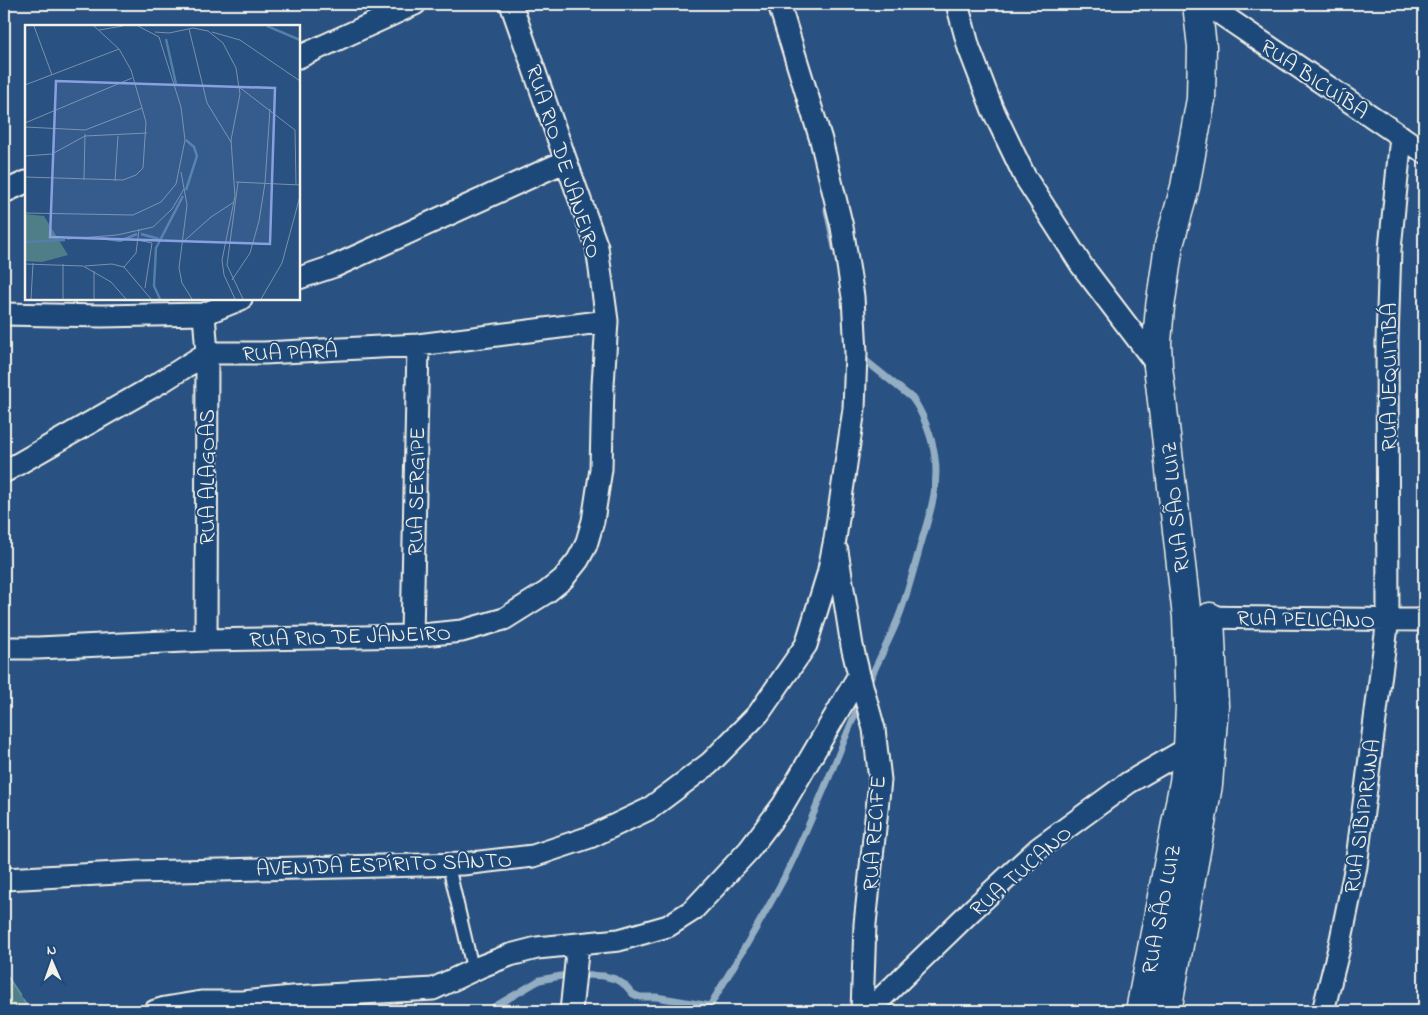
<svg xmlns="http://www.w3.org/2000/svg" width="1428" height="1015" viewBox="0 0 1428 1015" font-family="'Indie Flower',sans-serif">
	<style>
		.forest { fill: url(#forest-crowns); stroke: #a2b8b8 }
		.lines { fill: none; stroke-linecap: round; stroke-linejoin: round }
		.stream { stroke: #93adc2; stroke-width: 7 }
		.lane-casing { stroke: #f4f1e8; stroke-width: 15 }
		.street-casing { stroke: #f4f1e8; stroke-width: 25 }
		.secondary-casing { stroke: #f4f1e8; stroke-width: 31 }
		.lane { stroke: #1f4a7a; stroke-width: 11 }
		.street { stroke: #1f4a7a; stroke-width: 21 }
		.secondary { stroke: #1f4a7a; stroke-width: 28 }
		.labels { text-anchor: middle; stroke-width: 4; stroke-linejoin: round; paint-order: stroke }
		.street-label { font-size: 22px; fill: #f4f1e8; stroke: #1f4a7a }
		.inset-river { fill: none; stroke: #537fa8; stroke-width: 2.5 }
		.inset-road { fill: none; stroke: #7a91aa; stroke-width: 1 }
		.view { fill: #88a0e0; fill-opacity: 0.15; stroke: #88a0e0; stroke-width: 2.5 }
		.inset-edge { fill: none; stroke: #f4f1e8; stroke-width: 2.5 }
	</style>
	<defs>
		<pattern id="forest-crowns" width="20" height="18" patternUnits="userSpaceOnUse" patternTransform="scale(1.25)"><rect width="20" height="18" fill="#4f7e88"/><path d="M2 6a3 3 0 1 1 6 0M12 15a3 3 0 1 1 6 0" fill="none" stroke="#4c666a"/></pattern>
	</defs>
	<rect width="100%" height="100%" fill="#295181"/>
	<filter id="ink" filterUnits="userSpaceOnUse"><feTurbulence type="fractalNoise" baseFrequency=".02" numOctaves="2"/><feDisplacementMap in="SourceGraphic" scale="10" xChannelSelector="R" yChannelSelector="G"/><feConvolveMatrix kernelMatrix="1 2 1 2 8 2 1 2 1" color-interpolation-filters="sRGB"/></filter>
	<g filter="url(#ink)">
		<path class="forest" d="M 4,972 L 8,977 L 30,1011 L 4,1011 Z"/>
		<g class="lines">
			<path class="stream" d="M 827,210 L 835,248
				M 860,356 L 912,398 C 923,412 933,440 935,458 C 939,486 930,513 922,540 C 915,564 908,593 899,616 C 890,640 877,662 867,686
				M 290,1006 L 324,1011
				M 487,1011 L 540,980 L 561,976 L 586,975 L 604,976 L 615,979 L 625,985 L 633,994 L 640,997 L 656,997 L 710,1006
				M 709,1011 L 710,1006 C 735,963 761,922 784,878 C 813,820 836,759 861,700"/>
			<defs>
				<path id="lane" d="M 448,864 L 473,970"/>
				<path id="street" d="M 957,4 L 969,48 L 992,108 L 1025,177 L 1082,266 L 1158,366
					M 1206,4 L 1424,152
					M 299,57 L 415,4
					M 4,192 L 26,182
					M 299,278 L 335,266 L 566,161
					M 4,314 L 102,316 L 204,314 L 241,299
					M 204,314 L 207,353 L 206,640
					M 4,472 L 161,382 L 207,353 L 264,353 L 418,345 L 607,321
					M 837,551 L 852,646 L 859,675 L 874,729 L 880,780 L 865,924 L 862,1011
					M 1195,617 L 1424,620
					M 412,636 L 418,345
					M 4,648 L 38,648 L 206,640 L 412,636 L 462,631 L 504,619 L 547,592 L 563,579 L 578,560 L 586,545 L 593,521 L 601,469 L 603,385 L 607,321 L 597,247 L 566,161 L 511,4
					M 4,879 L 137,872 L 463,864 L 533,856 L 590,837 L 649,809 L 710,763 L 759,713 L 806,645 L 828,574 L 835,539 L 854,409 L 856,353 L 853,297 L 842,227 L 821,140 L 779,4
					M 155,1011 L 165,1008 L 201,1002 L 242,1002 L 292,997 L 433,989 L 482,966 L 510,955 L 537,948 L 619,940 L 668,926 L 693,910 L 749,850 L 783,805 L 859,675
					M 571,1011 L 578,944
					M 868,1011 L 971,911 L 1039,848 L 1128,783 L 1188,748
					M 1323,1011 L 1340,944 L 1356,866 L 1388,619 L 1387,341 L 1390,249 L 1401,136"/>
				<path id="secondary" d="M 1140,1011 L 1184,782 L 1188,748 L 1190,706 L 1187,617 L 1158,366 L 1157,342 L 1160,307 L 1169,245 L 1185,187 L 1201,99 L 1202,47 L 1197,4
					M 1167,1011 L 1208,785 L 1214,706 L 1210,617"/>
			</defs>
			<use href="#lane" class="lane-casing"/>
			<use href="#street" class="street-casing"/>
			<use href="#secondary" class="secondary-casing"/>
			<use href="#lane" class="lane"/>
			<use href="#street" class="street"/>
			<use href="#secondary" class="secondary"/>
		</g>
	</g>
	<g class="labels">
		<g class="street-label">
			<text transform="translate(1315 78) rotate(34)" y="8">RUA BICUÍBA</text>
			<text transform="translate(565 161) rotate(72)" y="8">RUA RIO DE JANEIRO</text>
			<text transform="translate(290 351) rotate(-2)" y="8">RUA PARÁ</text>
			<text transform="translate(1388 377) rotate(-90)" y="8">RUA JEQUITIBÁ</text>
			<text transform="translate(206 477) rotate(-90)" y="8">RUA ALAGOAS</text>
			<text transform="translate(415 491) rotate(-89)" y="8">RUA SERGIPE</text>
			<text transform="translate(1174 507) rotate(-96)" y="8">RUA SÃO LUIZ</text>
			<text transform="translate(1306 618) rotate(1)" y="8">RUA PELICANO</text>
			<text transform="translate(350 635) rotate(-2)" y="8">RUA RIO DE JANEIRO</text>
			<text transform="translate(1361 816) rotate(-82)" y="8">RUA SIBIPIRUNA</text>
			<text transform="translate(873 833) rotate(-86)" y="8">RUA RECIFE</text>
			<text transform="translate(384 863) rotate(-2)" y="8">AVENIDA ESPÍRITO SANTO</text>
			<text transform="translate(1020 870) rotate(-41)" y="8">RUA TUCANO</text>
			<text transform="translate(1160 909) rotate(-79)" y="8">RUA SÃO LUIZ</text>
		</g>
	</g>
	<g transform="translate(25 25)">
		<rect width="275" height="275" fill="#295181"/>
		<path d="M 0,189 L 19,191 L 43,230 L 17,237 L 0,236 Z" fill="#4f7e88"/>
		<path class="inset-river" d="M 242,1 L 275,15M 141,14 L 151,59M 161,165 L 172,131 L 169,122 L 161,115M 116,209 L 134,214M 76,213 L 95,216 L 112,209M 0,217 L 40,215M 135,274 L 129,261 L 131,223 L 158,171"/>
		<path class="inset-road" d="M 9,1 L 27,50M 164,4 L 182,78 L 206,117M 74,5 L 98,1M 130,7 L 144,8 L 168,3 L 183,6 L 198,18 L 211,43 L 215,69 L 206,115 L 210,171 L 197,235 L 199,250 L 210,274M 187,7 L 215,15 L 275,56M 0,60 L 94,24M 214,62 L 270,105 L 271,160M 0,98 L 107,53M 0,102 L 60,105 L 117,83M 0,131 L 27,129 L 60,111 L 122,108M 156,147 L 162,180 L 154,243 L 157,258 L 167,274M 0,152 L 98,155 L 111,150 L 118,143 L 121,97 L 106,45 L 94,24 L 69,1M 59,155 L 60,109M 90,156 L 93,111M 211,157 L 275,160M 213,157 L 202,240 L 218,274M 0,188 L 108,190 L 136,177 L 151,159 L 160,115 L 156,82 L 134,12 L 113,1M 42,214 L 92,210 L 128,202 L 147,184 L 159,164M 113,215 L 127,218 L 120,263M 158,217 L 186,192 L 209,177M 0,239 L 58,241 L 86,257 L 101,274M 60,241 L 87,239 L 99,242 L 126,274M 99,242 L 111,228 L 114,204M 69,246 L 69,274M 207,255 L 225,228 L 234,196 L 240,158 L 245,84M 6,274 L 8,238M 38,274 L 38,239M 236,274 L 257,238 L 275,171"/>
		<path class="view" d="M 31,56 L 250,63 L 245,219 L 25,212 Z"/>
		<rect width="275" height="275" class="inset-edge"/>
	</g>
	<rect width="1428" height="1015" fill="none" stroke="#1f4a7a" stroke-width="20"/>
	<rect x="10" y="10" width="1408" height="995" fill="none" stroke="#f4f1e8" stroke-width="2" filter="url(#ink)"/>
	<g transform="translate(52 962) rotate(358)" stroke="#1f4a7a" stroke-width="4" paint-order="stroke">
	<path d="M0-4L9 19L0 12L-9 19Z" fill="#f4f1e8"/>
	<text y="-8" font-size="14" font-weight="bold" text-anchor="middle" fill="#f4f1e8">N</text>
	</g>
</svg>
